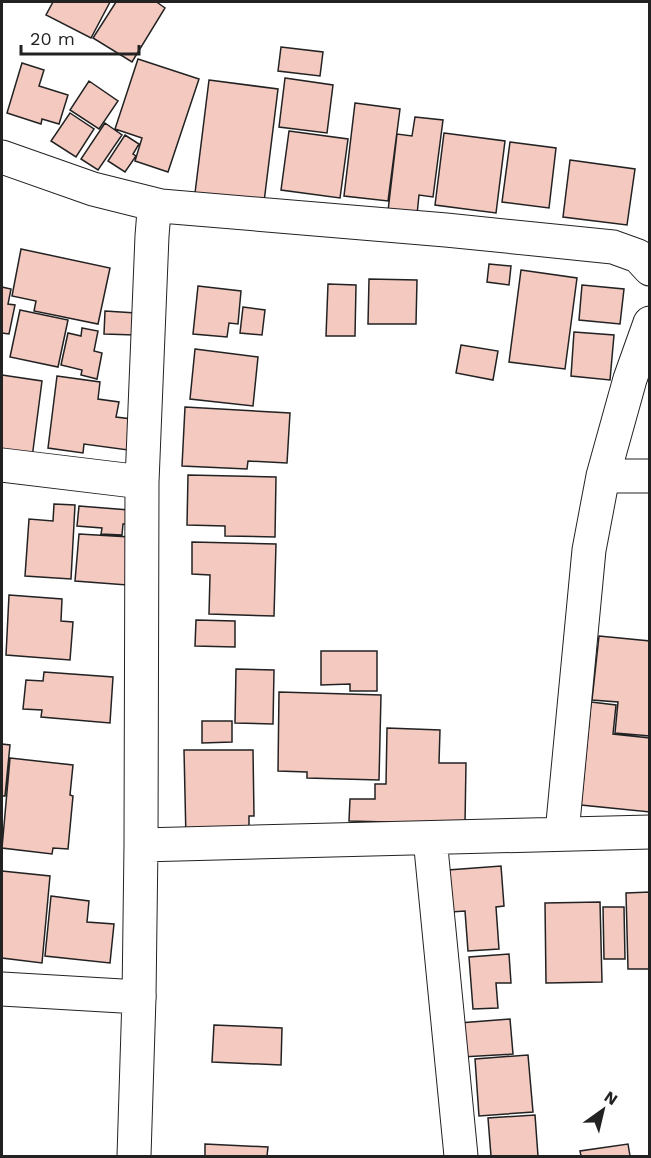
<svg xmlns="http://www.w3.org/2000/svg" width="651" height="1158" viewBox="0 0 651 1158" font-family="'Work Sans',sans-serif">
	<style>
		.building { fill: #f3c9c0; stroke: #222; stroke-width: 1.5 }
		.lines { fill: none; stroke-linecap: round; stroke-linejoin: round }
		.street-casing { stroke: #222; stroke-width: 35 }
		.secondary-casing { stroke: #222; stroke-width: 35 }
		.street { stroke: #fff; stroke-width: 33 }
		.secondary { stroke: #fff; stroke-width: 33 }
	</style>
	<rect width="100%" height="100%" fill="#fff"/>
	<path class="building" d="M 53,2 L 110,2 L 91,38 L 46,15 Z
		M 116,2 L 159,2 L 158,3 L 165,8 L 132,62 L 93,38 Z
		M 281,47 L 323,52 L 320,76 L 278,71 Z
		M 138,59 L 199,79 L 168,172 L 135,161 L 142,138 L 115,129 Z
		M 22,63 L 44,70 L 39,86 L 68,95 L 59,124 L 42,119 L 41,124 L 7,113 Z
		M 285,78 L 333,85 L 327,133 L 279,127 Z
		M 209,80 L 278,89 L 264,202 L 195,193 Z
		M 89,81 L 118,101 L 99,129 L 70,110 Z
		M 355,103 L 400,109 L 388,201 L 344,196 Z
		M 70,113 L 94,129 L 76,157 L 51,141 Z
		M 415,117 L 443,120 L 433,197 L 419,195 L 417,215 L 388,211 L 397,134 L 412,136 Z
		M 105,123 L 122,135 L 98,170 L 81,159 Z
		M 289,131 L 348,139 L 340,198 L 281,190 Z
		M 444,133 L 505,141 L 496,213 L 435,205 Z
		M 125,135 L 139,144 L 133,154 L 136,156 L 125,172 L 108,161 Z
		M 510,142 L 556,148 L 549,208 L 502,202 Z
		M 570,160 L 635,169 L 627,225 L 563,217 Z
		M 21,249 L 110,268 L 98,324 L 34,311 L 36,301 L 12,296 Z
		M 489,264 L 511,266 L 509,285 L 487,282 Z
		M 521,270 L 577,278 L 565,369 L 509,362 Z
		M 369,279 L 417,280 L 416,324 L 368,324 Z
		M 328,284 L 356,285 L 355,336 L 326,336 Z
		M 582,285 L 624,289 L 620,324 L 579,320 Z
		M 198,286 L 241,291 L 238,324 L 229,323 L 227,337 L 193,334 Z
		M 2,287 L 11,289 L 8,304 L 15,305 L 9,334 L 2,333 Z
		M 243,307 L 265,310 L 262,335 L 240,333 Z
		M 20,310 L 68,320 L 58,367 L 10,357 Z
		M 105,311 L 136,313 L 135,335 L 104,334 Z
		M 82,328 L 98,331 L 94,351 L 102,353 L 97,379 L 81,375 L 82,370 L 61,365 L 68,333 L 81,336 Z
		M 574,332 L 614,335 L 610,380 L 571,376 Z
		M 461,345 L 498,351 L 493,380 L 456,373 Z
		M 195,349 L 258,357 L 253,406 L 190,399 Z
		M 2,375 L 42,381 L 32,458 L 2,453 Z
		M 57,376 L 100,382 L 98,399 L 119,402 L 116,417 L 132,419 L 128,450 L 84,444 L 83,453 L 48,448 Z
		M 185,407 L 290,413 L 287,463 L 248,461 L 247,469 L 182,466 Z
		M 188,475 L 276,477 L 275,537 L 225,536 L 225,526 L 187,525 Z
		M 54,504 L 75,505 L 71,579 L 25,576 L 29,519 L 53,521 Z
		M 79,506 L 129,510 L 128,524 L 123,524 L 122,535 L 101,534 L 102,528 L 77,526 Z
		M 79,534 L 130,537 L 127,585 L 75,581 Z
		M 192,542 L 276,544 L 274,616 L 209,614 L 210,575 L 192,574 Z
		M 9,595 L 62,599 L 61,621 L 73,622 L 70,660 L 6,655 Z
		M 196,620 L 235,621 L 235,647 L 195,646 Z
		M 599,636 L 650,641 L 650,736 L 615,733 L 618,702 L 592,700 Z
		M 321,651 L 377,651 L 377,691 L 350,691 L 350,684 L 321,685 Z
		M 236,669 L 274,670 L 273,724 L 235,723 Z
		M 44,672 L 113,677 L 110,723 L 41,717 L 42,710 L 23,709 L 26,680 L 43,681 Z
		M 279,692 L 381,695 L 379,780 L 307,778 L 307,772 L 278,771 Z
		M 591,702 L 616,705 L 613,734 L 650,738 L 650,812 L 581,805 Z
		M 202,721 L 232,721 L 232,742 L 202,743 Z
		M 387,728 L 440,730 L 439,763 L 466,763 L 465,824 L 349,821 L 350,799 L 375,799 L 375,784 L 386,784 Z
		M 2,744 L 10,745 L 5,796 L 2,796 Z
		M 184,750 L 253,750 L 254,816 L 249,816 L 249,838 L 186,839 Z
		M 10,758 L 73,765 L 70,795 L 73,796 L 68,849 L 53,848 L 52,854 L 2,848 Z
		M 501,866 L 504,906 L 496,907 L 499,949 L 468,951 L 465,911 L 451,912 L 448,870 Z
		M 2,871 L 50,876 L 42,963 L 2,958 Z
		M 650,892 L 650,969 L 628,969 L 626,893 Z
		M 51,896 L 89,901 L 87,922 L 114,924 L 110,963 L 45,956 Z
		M 600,902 L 602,982 L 546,983 L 545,903 Z
		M 603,907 L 624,907 L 625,959 L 604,959 Z
		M 509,954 L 511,983 L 496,983 L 498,1008 L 473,1009 L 469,957 Z
		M 510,1019 L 513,1054 L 462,1057 L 459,1023 Z
		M 214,1025 L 282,1028 L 281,1065 L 212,1062 Z
		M 528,1055 L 533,1112 L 479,1116 L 475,1059 Z
		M 535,1115 L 538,1156 L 491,1156 L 488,1118 Z
		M 205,1144 L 268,1147 L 267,1156 L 205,1156 Z
		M 628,1144 L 630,1156 L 581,1156 L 580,1151 Z"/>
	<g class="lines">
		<defs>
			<path id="street" d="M 2,157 L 93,189 L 161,206 L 154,211 L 152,236 L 142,482 L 141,845 L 139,997
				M 161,206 L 446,230 L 613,247 L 638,256 L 650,269
				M 2,465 L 142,482
				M 603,476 L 650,476
				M 562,833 L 589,550 L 603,476 L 630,379 L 650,323
				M 430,838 L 461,1156
				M 141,845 L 650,832"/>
			<path id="secondary" d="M 2,989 L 139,997 L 134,1156"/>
		</defs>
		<use href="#street" class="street-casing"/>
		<use href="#secondary" class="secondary-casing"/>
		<use href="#street" class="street"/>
		<use href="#secondary" class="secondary"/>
	</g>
	<rect width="651" height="1158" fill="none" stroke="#222222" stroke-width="6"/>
	<g transform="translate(603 1110) rotate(34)" stroke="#ffffff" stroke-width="4.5" paint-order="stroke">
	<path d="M0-4.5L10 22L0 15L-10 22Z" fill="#222222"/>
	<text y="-9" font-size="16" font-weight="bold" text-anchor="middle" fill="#222222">N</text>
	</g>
	<path d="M21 45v9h118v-9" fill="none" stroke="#222222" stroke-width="3"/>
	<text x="30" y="45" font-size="18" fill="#222222" stroke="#ffffff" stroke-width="4.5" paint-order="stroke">20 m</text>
</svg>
